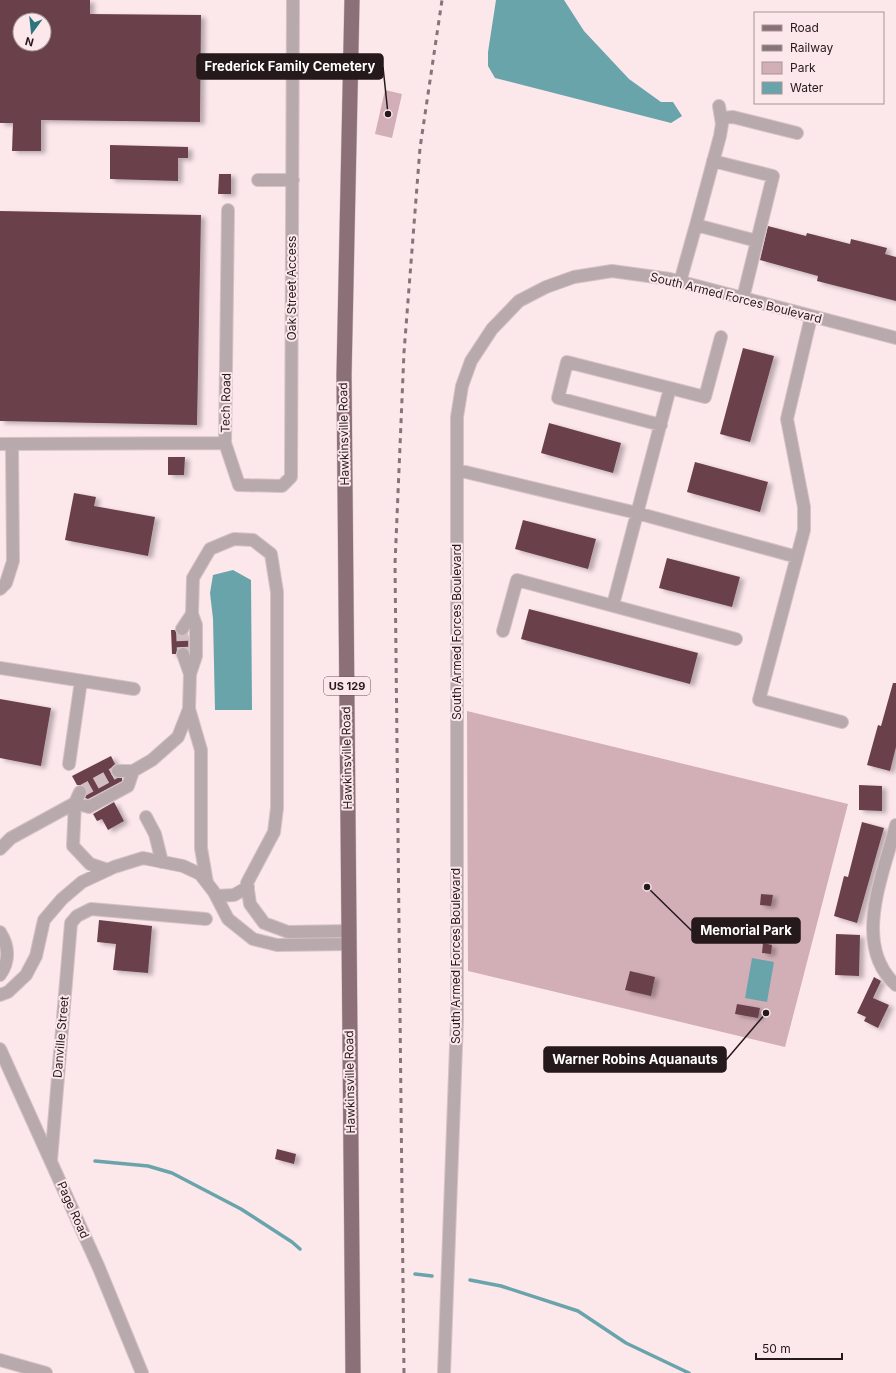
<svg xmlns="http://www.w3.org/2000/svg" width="896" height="1373" viewBox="0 0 896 1373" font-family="Inter,sans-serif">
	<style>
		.green { fill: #d2afb7 }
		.water { fill: #6aa4ab }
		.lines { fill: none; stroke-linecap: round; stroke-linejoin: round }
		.stream { stroke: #6aa4ab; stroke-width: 3.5 }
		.building { fill: #6b414c; fill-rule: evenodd; filter: url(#shadow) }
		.minor-tunnel { stroke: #d1bec2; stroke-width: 12; stroke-dasharray: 12 6; stroke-linecap: butt }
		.minor-casing { stroke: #d5c2c6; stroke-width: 14 }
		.major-casing { stroke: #d5c2c6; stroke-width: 16 }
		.minor { stroke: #b8a9ad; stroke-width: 12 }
		.major { stroke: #8b7177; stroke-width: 15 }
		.rail { stroke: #857579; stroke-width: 3; stroke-dasharray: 5 5; stroke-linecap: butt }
		.labels { text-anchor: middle; stroke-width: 4; stroke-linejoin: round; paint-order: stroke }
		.shield { fill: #fce7eb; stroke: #66575a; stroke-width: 1 }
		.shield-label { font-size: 11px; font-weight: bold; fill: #25191c }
		.street-label { font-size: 12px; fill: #25191c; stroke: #fce7eb }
		.leader { fill: none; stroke: #25191c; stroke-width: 1.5 }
		.callout-dot { fill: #25191c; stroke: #fce7eb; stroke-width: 1.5 }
		.callout { fill: #25191c; stroke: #25191c; stroke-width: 1.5 }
		.callout-label { font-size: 13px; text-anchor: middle; font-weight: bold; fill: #fff }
	</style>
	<defs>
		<filter id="shadow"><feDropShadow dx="4.5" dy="2.5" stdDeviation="2" flood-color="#0004"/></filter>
	</defs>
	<rect width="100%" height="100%" fill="#fce7eb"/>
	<path class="green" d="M 385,90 L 402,94 L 392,138 L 375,134 Z
		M 467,711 L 848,804 L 785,1047 L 468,971 Z"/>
	<path class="water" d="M 496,0 L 564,0 L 584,31 L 629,79 L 661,102 L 673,102 L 682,116 L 671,123 L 495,78 L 488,66 L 488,52 Z
		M 233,570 L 251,580 L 252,710 L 215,710 L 213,619 L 210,593 L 213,575 Z
		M 752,958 L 774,962 L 767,1002 L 745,998 Z"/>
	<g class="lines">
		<path class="stream" d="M 95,1161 L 148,1166 L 172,1173 L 241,1209 L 292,1242 L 300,1249
			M 415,1274 L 432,1276
			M 470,1280 L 501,1286 L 578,1311 L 626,1343 L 689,1373"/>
	</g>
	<path class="building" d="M 0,0 L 90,0 L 90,14 L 201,15 L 200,122 L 41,120 L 41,151 L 12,151 L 13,123 L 0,123 ZM 20,20 L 44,20 L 44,44 L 20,44 Z
		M 110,145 L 188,147 L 188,158 L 178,158 L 178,181 L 110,179 Z
		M 219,174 L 231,174 L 231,194 L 218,194 Z
		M 0,211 L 201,215 L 197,425 L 0,421 Z
		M 768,226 L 806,236 L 807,233 L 850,244 L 851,239 L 887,248 L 885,254 L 896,257 L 896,301 L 817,281 L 818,276 L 760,260 Z
		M 743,348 L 774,356 L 750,442 L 720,434 Z
		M 549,423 L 621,443 L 613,473 L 541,453 Z
		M 168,457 L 185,457 L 184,475 L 168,475 Z
		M 695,462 L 768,482 L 760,512 L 687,492 Z
		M 74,493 L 96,497 L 94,506 L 155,517 L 148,556 L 65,540 Z
		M 523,520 L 596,539 L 588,569 L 515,549 Z
		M 667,558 L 740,577 L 732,607 L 659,588 Z
		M 529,609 L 698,653 L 690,684 L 521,639 Z
		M 171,630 L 175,630 L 178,635 L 181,636 L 188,634 L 188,648 L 180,647 L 176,654 L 172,654 Z
		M 893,683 L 896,683 L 896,747 L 890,771 L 867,765 L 878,725 L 881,726 Z
		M 0,699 L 51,708 L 41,766 L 0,758 Z
		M 111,756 L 115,764 L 111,768 L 111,774 L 115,778 L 122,778 L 122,781 L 88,799 L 85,798 L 87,792 L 86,788 L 83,785 L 77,785 L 72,776 Z
		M 859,785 L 882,786 L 882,811 L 859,810 Z
		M 114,802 L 124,821 L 108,830 L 102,819 L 97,821 L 93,814 Z
		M 862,822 L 884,828 L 857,923 L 834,916 L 844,876 L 848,877 Z
		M 761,894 L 773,895 L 771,906 L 760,905 Z
		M 99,920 L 152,926 L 148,973 L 113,970 L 116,944 L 97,942 Z
		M 836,934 L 860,935 L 859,976 L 835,975 Z
		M 763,943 L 772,945 L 771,954 L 762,953 Z
		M 630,971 L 655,977 L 651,996 L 625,990 Z
		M 874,977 L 881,981 L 873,998 L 889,1005 L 878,1028 L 864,1021 L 866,1017 L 857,1013 Z
		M 737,1004 L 760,1008 L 758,1018 L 735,1014 Z
		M 277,1149 L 296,1154 L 294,1164 L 275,1159 Z"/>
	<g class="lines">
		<path class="minor-tunnel" d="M 182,629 L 183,654
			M 80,792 L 118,771"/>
		<defs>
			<path id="minor" d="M 721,118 L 733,117 L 797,133
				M 713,161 L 773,176 L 757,241
				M 258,180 L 293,180
				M 696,225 L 720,136 L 722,124 L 719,106
				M 680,282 L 696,225 L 757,241 L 743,298
				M 811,317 L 787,419 L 804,507 L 804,530 L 759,700 L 842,722
				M 661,425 L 558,398 L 567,362 L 670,388
				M 225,443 L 239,485 L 282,486 L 291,477 L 293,0
				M 0,444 L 225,443 L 228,210
				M 457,470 L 637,513 L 797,557
				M 0,589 L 6,583 L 13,561 L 12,444
				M 613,605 L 670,388 L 705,397 L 721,337
				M 182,629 L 192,614
				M 503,631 L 517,580 L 736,639
				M 183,654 L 190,674
				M 0,668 L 134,689
				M 189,709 L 201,750 L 201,848 L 207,883
				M 69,764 L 81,681
				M 118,771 L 133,771 L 152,760 L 178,737 L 189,709 L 190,674 L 196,656 L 196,625 L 192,614 L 193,578 L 210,549 L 234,539 L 253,540 L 271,554 L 277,592 L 277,808 L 274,832 L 247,883 L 250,904 L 264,923 L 288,932 L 349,931
				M 146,817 L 155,834 L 162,862
				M 896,825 C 884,873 851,945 896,985
				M 0,849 L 11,838 L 75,803 L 80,792
				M 108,870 L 90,864 L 73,846 L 75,803 L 89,807 L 128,786 L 133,771
				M 216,896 L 234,895 L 248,887
				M 0,932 C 9,946 10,961 0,975
				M 0,995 L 8,992 L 26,975 L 36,956 L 44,920 L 62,899 L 82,882 L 114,867 L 143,858 L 183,866 L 200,874 L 214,892 L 228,919 L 253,939 L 277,945 L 349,944
				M 0,1049 L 99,1268 L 142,1373
				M 51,1160 L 71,923 L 77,916 L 91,909 L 206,919
				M 0,1360 L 46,1373
				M 444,1373 L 457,1019 L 457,417 L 462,386 L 471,361 L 492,329 L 519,301 L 546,287 L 574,277 L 612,271 L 670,279 L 896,338"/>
			<path id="major" d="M 352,0 L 344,375 L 353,1373"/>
		</defs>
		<use href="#minor" class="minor-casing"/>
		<use href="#major" class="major-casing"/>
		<use href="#minor" class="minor"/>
		<use href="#major" class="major"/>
		<path class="rail" d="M 404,1373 L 395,564 L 404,352 L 420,148 L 442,0"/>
	</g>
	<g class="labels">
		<rect class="shield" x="324" y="677" width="46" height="18" rx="3"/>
		<g class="shield-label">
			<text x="347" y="690">US 129</text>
		</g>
		<g class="street-label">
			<text transform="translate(292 288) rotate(-90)" y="4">Oak Street Access</text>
			<text transform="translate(736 298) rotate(14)" y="4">South Armed Forces Boulevard</text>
			<text transform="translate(226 403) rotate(-89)" y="4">Tech Road</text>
			<text transform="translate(344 434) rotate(-91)" y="4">Hawkinsville Road</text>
			<text transform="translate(457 632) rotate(-90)" y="4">South Armed Forces Boulevard</text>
			<text transform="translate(347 758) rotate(-91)" y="4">Hawkinsville Road</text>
			<text transform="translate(456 956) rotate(-90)" y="4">South Armed Forces Boulevard</text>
			<text transform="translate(61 1037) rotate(-85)" y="4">Danville Street</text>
			<text transform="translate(350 1082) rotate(-91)" y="4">Hawkinsville Road</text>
			<text transform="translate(73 1210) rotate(66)" y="4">Page Road</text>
		</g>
	</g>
	<path class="leader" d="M388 114L383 67M647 887L692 931M766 1013L726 1060"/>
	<g class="callout-dot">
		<circle cx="388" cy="114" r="4"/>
		<circle cx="647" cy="887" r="4"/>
		<circle cx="766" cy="1013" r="4"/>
	</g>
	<g class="callout">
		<rect x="197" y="54" width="186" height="25" rx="4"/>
		<rect x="692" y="918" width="108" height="25" rx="4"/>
		<rect x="544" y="1047" width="182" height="25" rx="4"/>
	</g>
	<g class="callout-label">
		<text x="290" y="71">Frederick Family Cemetery</text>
		<text x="746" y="935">Memorial Park</text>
		<text x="635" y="1064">Warner Robins Aquanauts</text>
	</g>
	<rect x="754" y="12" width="130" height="92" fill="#fce7eb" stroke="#a69598"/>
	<rect x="762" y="25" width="20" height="6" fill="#8b7177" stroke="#a69598"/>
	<text x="790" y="32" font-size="12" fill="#25191c">Road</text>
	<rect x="762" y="45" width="20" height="6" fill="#857579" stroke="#a69598"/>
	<text x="790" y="52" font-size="12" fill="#25191c">Railway</text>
	<rect x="762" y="62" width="20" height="12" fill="#d2afb7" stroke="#a69598"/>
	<text x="790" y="72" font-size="12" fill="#25191c">Park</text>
	<rect x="762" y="82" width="20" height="12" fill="#6aa4ab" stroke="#a69598"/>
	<text x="790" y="92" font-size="12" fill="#25191c">Water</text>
	<g transform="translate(32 32) rotate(195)"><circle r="19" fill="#fce7eb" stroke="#a69598"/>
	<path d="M0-3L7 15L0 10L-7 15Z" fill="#2c757d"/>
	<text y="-6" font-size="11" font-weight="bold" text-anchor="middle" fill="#25191c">N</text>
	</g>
	<path d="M756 1353v6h86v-6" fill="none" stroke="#25191c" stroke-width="2"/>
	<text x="762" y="1353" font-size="12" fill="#25191c" stroke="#fce7eb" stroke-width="3" paint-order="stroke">50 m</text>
</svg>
